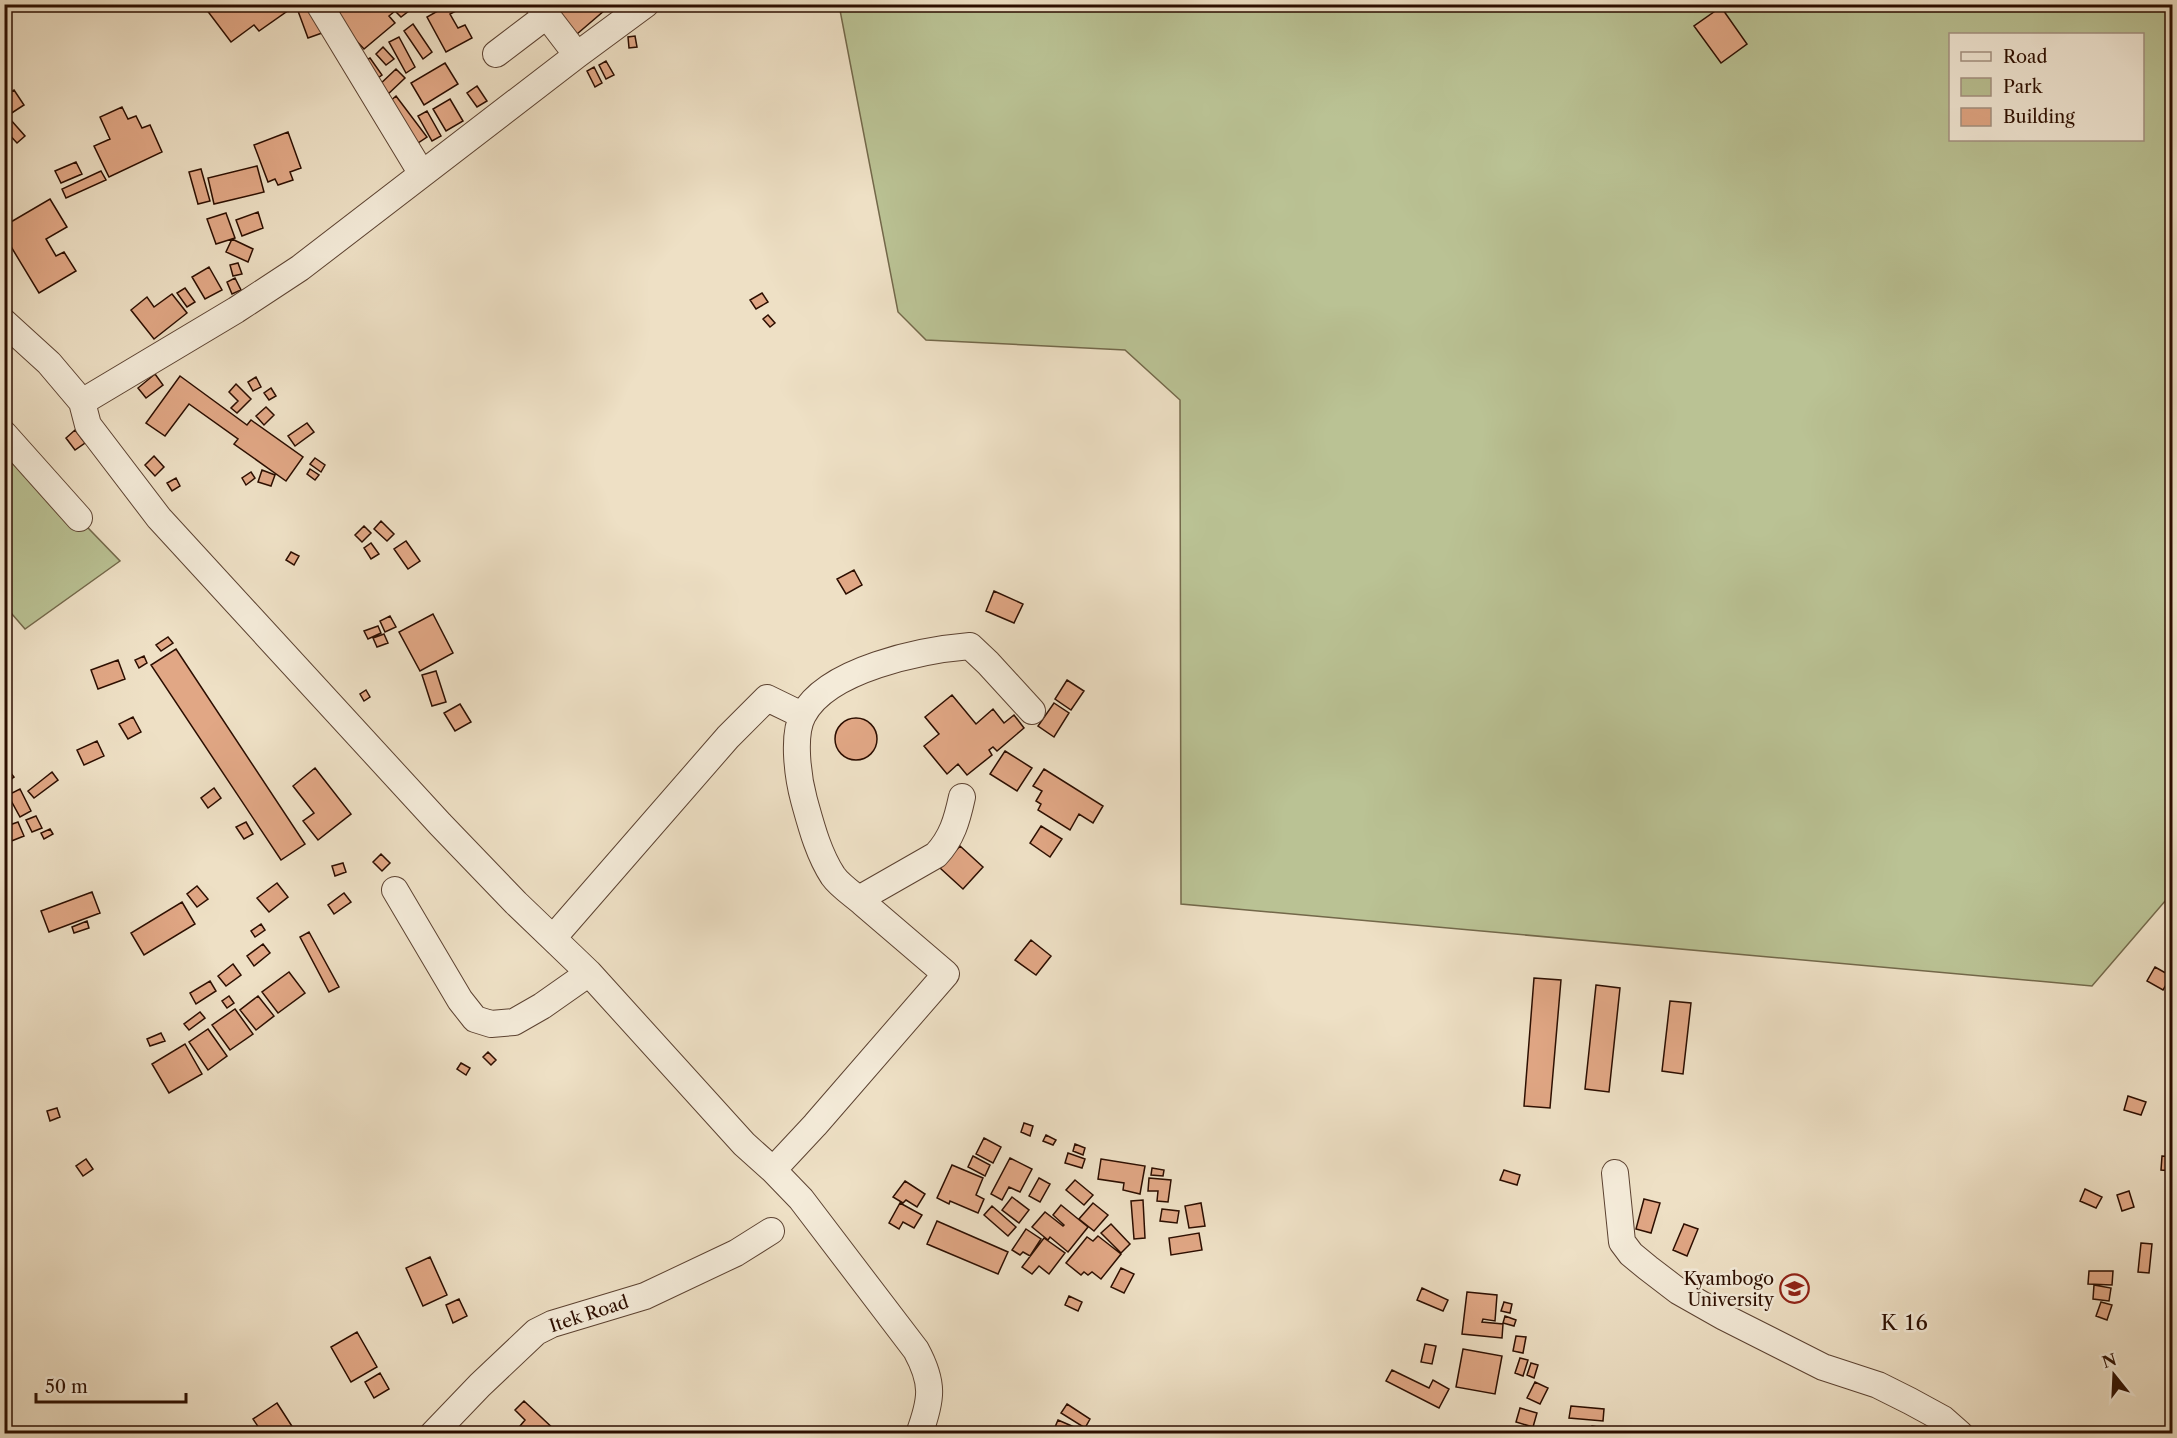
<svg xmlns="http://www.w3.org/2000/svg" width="2177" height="1438" viewBox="0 0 2177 1438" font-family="'Libre Caslon Text',serif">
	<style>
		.green { fill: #bac294; stroke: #73684a; stroke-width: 1.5; fill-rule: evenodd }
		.building { fill: #e1a785; stroke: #2c0e00; stroke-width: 1.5 }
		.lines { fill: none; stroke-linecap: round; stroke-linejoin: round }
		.minor-casing { stroke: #5c4231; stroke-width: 28 }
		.minor { stroke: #f4ebd9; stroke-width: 26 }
		.labels { text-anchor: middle; stroke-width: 5; stroke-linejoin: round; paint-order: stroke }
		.poi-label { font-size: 18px; fill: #2c0e00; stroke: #f4ebd9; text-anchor: end }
		.street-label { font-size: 18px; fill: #2c0e00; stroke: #f4ebd9 }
		.quarter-label { font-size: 21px; letter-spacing: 1.5px; fill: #2c0e00; stroke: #f4ebd9 }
	</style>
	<rect width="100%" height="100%" fill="#eee0c5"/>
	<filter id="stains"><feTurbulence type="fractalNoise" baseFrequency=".00333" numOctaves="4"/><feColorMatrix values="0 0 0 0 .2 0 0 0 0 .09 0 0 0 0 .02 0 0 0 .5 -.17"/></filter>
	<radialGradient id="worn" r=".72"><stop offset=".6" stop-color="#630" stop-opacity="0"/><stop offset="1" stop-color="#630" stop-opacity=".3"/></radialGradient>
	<path class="green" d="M 839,5 L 2172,5 L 2172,893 L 2092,986 L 1181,904 L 1180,400 L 1125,350 L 926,340 L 898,312 ZM 1950,34 L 2142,34 L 2142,140 L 1950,140 Z
		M 4,441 L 120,561 L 25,629 L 5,606 Z"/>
	<path class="building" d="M 281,4 L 286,12 L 259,31 L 254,25 L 231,42 L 203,5 Z
		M 350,4 L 418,4 L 401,17 L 395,11 L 389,16 L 395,23 L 364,49 L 334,17 Z
		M 450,4 L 458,4 L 460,9 L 450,14 L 458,28 L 465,25 L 472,38 L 446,52 L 427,17 Z
		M 562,4 L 612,4 L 577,34 L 556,10 Z
		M 312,6 L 322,33 L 308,38 L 298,11 Z
		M 1721,7 L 1747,44 L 1721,63 L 1694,26 Z
		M 413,24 L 432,52 L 423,59 L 404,31 Z
		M 635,36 L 637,47 L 629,48 L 628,37 Z
		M 399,37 L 415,67 L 406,73 L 389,42 Z
		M 383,47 L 394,59 L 386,65 L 376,54 Z
		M 370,58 L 382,75 L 375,80 L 363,62 Z
		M 606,61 L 614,75 L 606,79 L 599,65 Z
		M 445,63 L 458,84 L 424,105 L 411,83 Z
		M 594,67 L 602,83 L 595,87 L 587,71 Z
		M 396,69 L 405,78 L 385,97 L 376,88 Z
		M 477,86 L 487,101 L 477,107 L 467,93 Z
		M 14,90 L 24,105 L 4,118 L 4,96 Z
		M 396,96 L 427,137 L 418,143 L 388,103 Z
		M 450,99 L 463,121 L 446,131 L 433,109 Z
		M 122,107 L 128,119 L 136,116 L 142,128 L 150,125 L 162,152 L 109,177 L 94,146 L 110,139 L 100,117 Z
		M 427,111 L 441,136 L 432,141 L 418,116 Z
		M 10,119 L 25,136 L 17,143 L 4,129 L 4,124 Z
		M 288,132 L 301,168 L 290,172 L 293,180 L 278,185 L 275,179 L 268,182 L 254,145 Z
		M 76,162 L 82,174 L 61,183 L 55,171 Z
		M 257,166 L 264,192 L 214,204 L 208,178 Z
		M 201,169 L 210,201 L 198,204 L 189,172 Z
		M 101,171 L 106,180 L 66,198 L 62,189 Z
		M 50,199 L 67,227 L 46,239 L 56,256 L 64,252 L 76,271 L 39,293 L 4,235 L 4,226 Z
		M 258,212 L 263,228 L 242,236 L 236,220 Z
		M 226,213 L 235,238 L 216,244 L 207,219 Z
		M 232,239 L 253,249 L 248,262 L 226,252 Z
		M 238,263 L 242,274 L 233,276 L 230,265 Z
		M 209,267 L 222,290 L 205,299 L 192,277 Z
		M 235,278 L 241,290 L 232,294 L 227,282 Z
		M 185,288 L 195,302 L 187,307 L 177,293 Z
		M 762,293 L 768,302 L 756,309 L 750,300 Z
		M 172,294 L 187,313 L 154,339 L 131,310 L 147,297 L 154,307 Z
		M 768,315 L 775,323 L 770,327 L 763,319 Z
		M 155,374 L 163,385 L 146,398 L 138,388 Z
		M 180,376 L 247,425 L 251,420 L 303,457 L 286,481 L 234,444 L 238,439 L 189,404 L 165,436 L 146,423 Z
		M 256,377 L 261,387 L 253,391 L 248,382 Z
		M 236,384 L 251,399 L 237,413 L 231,408 L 238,401 L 229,392 Z
		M 271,388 L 276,396 L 269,400 L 264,393 Z
		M 266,407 L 274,415 L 264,425 L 256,416 Z
		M 307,423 L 314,432 L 295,446 L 288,436 Z
		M 75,430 L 85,443 L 75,450 L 66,438 Z
		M 154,456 L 164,467 L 155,476 L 145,465 Z
		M 315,458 L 325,465 L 321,472 L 310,464 Z
		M 310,469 L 319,475 L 315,480 L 307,474 Z
		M 262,470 L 275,475 L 271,486 L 258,482 Z
		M 251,472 L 255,478 L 246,485 L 242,478 Z
		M 176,478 L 180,486 L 172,491 L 167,483 Z
		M 381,521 L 394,534 L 387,541 L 374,529 Z
		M 364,526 L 371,533 L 362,542 L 355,535 Z
		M 406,541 L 420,561 L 408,569 L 394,549 Z
		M 371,543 L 379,554 L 371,559 L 364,548 Z
		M 291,552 L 299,556 L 294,565 L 286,560 Z
		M 854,570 L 862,585 L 846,594 L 837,579 Z
		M 994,591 L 1023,604 L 1014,623 L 986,611 Z
		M 433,614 L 453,653 L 420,671 L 399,632 Z
		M 390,616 L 396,627 L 385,632 L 380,621 Z
		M 378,626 L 381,633 L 368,639 L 364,631 Z
		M 384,634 L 388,643 L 377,647 L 373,638 Z
		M 168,637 L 173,643 L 161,651 L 156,645 Z
		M 176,649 L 305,844 L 281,860 L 151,665 Z
		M 144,656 L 147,663 L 139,668 L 135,660 Z
		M 118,660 L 125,679 L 98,689 L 91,670 Z
		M 436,671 L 446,702 L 432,706 L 422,675 Z
		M 1067,680 L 1084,691 L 1071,710 L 1055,699 Z
		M 366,690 L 370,697 L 364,701 L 360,694 Z
		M 952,695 L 976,724 L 993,709 L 1004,723 L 1014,715 L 1024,728 L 997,751 L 993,747 L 989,750 L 992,755 L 967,775 L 958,764 L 947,774 L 924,746 L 939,734 L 925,717 Z
		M 1054,703 L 1069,713 L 1054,737 L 1038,726 Z
		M 460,704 L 471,722 L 455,731 L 444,713 Z
		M 133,717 L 141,732 L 128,739 L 119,724 Z
		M835 739a21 21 0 1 1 42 0a21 21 0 1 1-42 0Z
		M 97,741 L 104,756 L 84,765 L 77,750 Z
		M 1005,751 L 1032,768 L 1017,791 L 990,774 Z
		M 315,768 L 351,814 L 318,840 L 303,821 L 314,813 L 293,786 Z
		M 1044,769 L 1103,806 L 1093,823 L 1079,814 L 1070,830 L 1038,810 L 1041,804 L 1036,801 L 1042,791 L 1033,786 Z
		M 9,771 L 14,777 L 4,784 L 4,774 Z
		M 52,772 L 58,780 L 34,798 L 28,791 Z
		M 214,788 L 221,798 L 208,808 L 201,798 Z
		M 20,789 L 31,811 L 20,817 L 8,795 Z
		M 36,816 L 42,828 L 32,832 L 26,820 Z
		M 18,822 L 24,836 L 9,842 L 4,827 Z
		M 246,822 L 253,834 L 244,839 L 236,827 Z
		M 1041,826 L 1062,839 L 1050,857 L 1030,843 Z
		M 50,829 L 53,834 L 44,839 L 41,833 Z
		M 960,846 L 983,867 L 963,889 L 940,868 Z
		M 381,854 L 390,863 L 382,871 L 373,862 Z
		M 343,863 L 346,872 L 335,876 L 332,866 Z
		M 277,883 L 288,897 L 269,912 L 257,898 Z
		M 197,886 L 208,899 L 197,907 L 187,894 Z
		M 92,892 L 100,913 L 49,932 L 41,911 Z
		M 344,893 L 351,902 L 334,914 L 328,905 Z
		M 182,902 L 195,924 L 144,955 L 131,933 Z
		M 87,921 L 89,928 L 74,933 L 72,927 Z
		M 261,924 L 265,930 L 255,937 L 251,931 Z
		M 309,932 L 339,987 L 329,992 L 300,937 Z
		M 1031,940 L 1051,956 L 1036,975 L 1015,960 Z
		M 263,944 L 270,953 L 254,966 L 247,956 Z
		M 233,964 L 241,975 L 226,986 L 218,976 Z
		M 2155,967 L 2171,976 L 2163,990 L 2147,981 Z
		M 289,972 L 305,993 L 278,1013 L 262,992 Z
		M 1534,978 L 1561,980 L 1550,1108 L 1524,1106 Z
		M 210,981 L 216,991 L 196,1004 L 190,993 Z
		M 1596,985 L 1620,988 L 1609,1092 L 1585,1089 Z
		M 229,996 L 234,1003 L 227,1008 L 222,1001 Z
		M 258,996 L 274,1016 L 256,1030 L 240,1010 Z
		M 1670,1001 L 1691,1003 L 1683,1074 L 1662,1071 Z
		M 235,1009 L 253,1034 L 230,1050 L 212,1025 Z
		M 200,1012 L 205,1018 L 189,1030 L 184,1024 Z
		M 208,1029 L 227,1056 L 208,1070 L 189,1042 Z
		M 161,1033 L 165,1041 L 150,1046 L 147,1039 Z
		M 185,1044 L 202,1074 L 169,1093 L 152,1064 Z
		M 488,1052 L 496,1060 L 491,1065 L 483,1057 Z
		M 461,1063 L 470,1068 L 466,1075 L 457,1069 Z
		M 2128,1096 L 2146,1102 L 2141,1115 L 2124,1110 Z
		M 57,1108 L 60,1117 L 50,1121 L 47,1111 Z
		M 1024,1123 L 1033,1126 L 1030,1136 L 1021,1132 Z
		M 1046,1135 L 1056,1140 L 1053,1145 L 1043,1141 Z
		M 984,1138 L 1001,1147 L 993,1163 L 976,1154 Z
		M 1075,1144 L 1085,1148 L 1083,1155 L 1073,1151 Z
		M 1068,1153 L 1085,1159 L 1082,1168 L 1065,1163 Z
		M 973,1156 L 990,1165 L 985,1176 L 968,1167 Z
		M 2162,1156 L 2172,1157 L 2172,1171 L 2161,1170 Z
		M 1010,1158 L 1032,1169 L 1020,1192 L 1009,1187 L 1002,1200 L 991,1194 Z
		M 86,1159 L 93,1169 L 83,1176 L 76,1166 Z
		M 1101,1159 L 1145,1166 L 1140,1194 L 1123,1190 L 1124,1183 L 1098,1179 Z
		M 952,1165 L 983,1178 L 976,1195 L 984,1199 L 978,1213 L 950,1201 L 949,1204 L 937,1198 Z
		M 1152,1168 L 1164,1170 L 1163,1176 L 1151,1175 Z
		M 1504,1170 L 1520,1175 L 1517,1185 L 1500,1180 Z
		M 1039,1178 L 1050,1184 L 1040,1202 L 1029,1196 Z
		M 1149,1178 L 1171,1180 L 1168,1202 L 1157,1201 L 1158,1191 L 1148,1191 Z
		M 1075,1180 L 1093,1195 L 1084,1205 L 1066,1190 Z
		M 905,1181 L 925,1194 L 917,1207 L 906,1200 L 903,1203 L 893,1197 Z
		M 2085,1189 L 2102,1197 L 2096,1208 L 2080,1201 Z
		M 2129,1191 L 2134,1207 L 2122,1211 L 2117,1195 Z
		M 1012,1197 L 1029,1210 L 1019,1223 L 1002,1210 Z
		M 1644,1199 L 1660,1203 L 1651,1233 L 1636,1229 Z
		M 1143,1200 L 1145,1238 L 1134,1239 L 1131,1201 Z
		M 900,1203 L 922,1215 L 914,1228 L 903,1222 L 899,1229 L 889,1223 Z
		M 1093,1203 L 1108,1215 L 1094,1231 L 1079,1219 Z
		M 1201,1203 L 1205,1226 L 1189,1228 L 1185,1206 Z
		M 1061,1205 L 1088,1227 L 1068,1252 L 1050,1237 L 1048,1240 L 1032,1227 L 1045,1212 L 1063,1226 L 1064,1225 L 1053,1215 Z
		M 992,1206 L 1016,1227 L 1008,1236 L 984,1215 Z
		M 1162,1209 L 1179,1211 L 1177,1223 L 1160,1221 Z
		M 937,1221 L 1008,1252 L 998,1274 L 927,1244 Z
		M 1111,1224 L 1130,1244 L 1121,1253 L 1101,1233 Z
		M 1684,1224 L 1698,1229 L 1687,1256 L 1673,1250 Z
		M 1026,1229 L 1041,1239 L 1030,1256 L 1023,1252 L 1020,1255 L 1012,1250 Z
		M 1199,1233 L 1202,1250 L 1171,1255 L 1169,1238 Z
		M 1098,1236 L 1121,1254 L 1101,1279 L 1092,1272 L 1088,1275 L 1084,1272 L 1081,1275 L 1066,1263 L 1087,1237 L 1093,1241 Z
		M 1044,1238 L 1065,1253 L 1049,1274 L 1039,1266 L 1032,1274 L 1022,1267 Z
		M 2141,1243 L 2152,1244 L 2149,1273 L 2138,1272 Z
		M 430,1257 L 447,1295 L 423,1306 L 406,1268 Z
		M 1121,1268 L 1134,1274 L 1124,1293 L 1111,1287 Z
		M 2089,1271 L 2113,1271 L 2112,1285 L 2088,1284 Z
		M 2094,1285 L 2111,1288 L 2109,1301 L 2093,1299 Z
		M 1422,1288 L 1448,1300 L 1443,1311 L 1417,1300 Z
		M 1467,1292 L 1497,1295 L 1495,1321 L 1483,1319 L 1482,1322 L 1503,1324 L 1502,1338 L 1462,1334 Z
		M 1069,1296 L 1082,1302 L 1078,1311 L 1065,1305 Z
		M 459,1299 L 467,1316 L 453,1323 L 446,1305 Z
		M 1504,1302 L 1512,1304 L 1510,1313 L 1501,1311 Z
		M 2101,1302 L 2112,1305 L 2107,1320 L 2096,1316 Z
		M 1505,1316 L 1516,1320 L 1514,1326 L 1503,1323 Z
		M 357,1332 L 377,1367 L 351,1382 L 331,1347 Z
		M 1516,1336 L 1526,1337 L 1523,1353 L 1513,1351 Z
		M 1425,1344 L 1436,1346 L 1432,1364 L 1421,1362 Z
		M 1463,1349 L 1502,1356 L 1495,1394 L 1456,1387 Z
		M 1520,1358 L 1528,1360 L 1523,1376 L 1515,1373 Z
		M 1531,1363 L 1538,1365 L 1534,1378 L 1527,1375 Z
		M 1392,1370 L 1429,1388 L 1433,1380 L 1449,1389 L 1439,1408 L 1386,1381 Z
		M 380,1373 L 389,1389 L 374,1398 L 365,1382 Z
		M 1535,1382 L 1548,1388 L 1540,1404 L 1527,1398 Z
		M 524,1401 L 559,1434 L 521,1434 L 524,1430 L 520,1426 L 525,1420 L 515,1410 Z
		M 277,1403 L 297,1434 L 263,1434 L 253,1419 Z
		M 1067,1404 L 1090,1419 L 1085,1428 L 1061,1413 Z
		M 1571,1406 L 1604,1409 L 1603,1421 L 1569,1418 Z
		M 1520,1408 L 1537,1413 L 1533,1427 L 1516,1422 Z
		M 1058,1420 L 1081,1430 L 1080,1434 L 1071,1434 L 1055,1427 Z
		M 1592,1426 L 1610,1429 L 1609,1434 L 1591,1434 Z"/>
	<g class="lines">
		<defs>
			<path id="minor" d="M 319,4 L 422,174
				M 538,4 L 577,55
				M 496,54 L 546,16
				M 4,322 L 49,363 L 82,402 L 88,425 L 159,518 L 440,824 L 516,903 L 589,973 L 744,1144 L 773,1170 L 801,1199 L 916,1350 C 934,1383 932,1399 919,1434
				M 82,402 L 236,310 L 300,268 L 577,55 L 646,4
				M 4,434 L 79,518
				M 395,890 L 460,1000 L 475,1019 L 491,1024 L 514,1022 L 542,1006 L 589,973
				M 859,899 L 936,855 C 952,838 957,820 962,797
				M 553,938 L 728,737 L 767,698 L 802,715
				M 773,1170 L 815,1125 L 946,974 C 918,950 891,927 863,903 C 854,895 840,886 833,876 C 818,853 811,825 804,800 C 798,778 792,735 803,715 C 827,669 922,650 970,646 L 988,663 L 1032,711
				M 1615,1173 L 1622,1242 L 1631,1254 L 1648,1268 L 1678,1291 L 1724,1317 L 1823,1367 L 1878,1385 L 1910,1401 L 1943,1419 L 1960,1434
				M 433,1434 L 480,1385 L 536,1332 L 552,1324 L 645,1296 L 736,1253 L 771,1231"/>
		</defs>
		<use href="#minor" class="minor-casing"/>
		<use href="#minor" class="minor"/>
	</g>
	<defs>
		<symbol id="university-ring" viewBox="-11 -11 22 22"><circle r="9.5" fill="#f4ebd9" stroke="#8f2418" stroke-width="1.5"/><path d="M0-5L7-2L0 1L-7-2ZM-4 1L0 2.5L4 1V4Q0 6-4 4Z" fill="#8f2418"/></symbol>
	</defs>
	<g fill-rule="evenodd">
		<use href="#university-ring" x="1778" y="1272" width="33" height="33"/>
	</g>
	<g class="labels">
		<g class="poi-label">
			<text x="1774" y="1285">Kyambogo<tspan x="1774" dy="21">University</tspan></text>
		</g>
		<g class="street-label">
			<text transform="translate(589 1314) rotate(-18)" y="6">Itek Road</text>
		</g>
		<g class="quarter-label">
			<text x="1905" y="1330">K 16</text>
		</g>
	</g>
	<rect width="2177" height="1438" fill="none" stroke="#eee0c5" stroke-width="24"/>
	<rect x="6" y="6" width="2165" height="1426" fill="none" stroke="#2c0e00" stroke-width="3"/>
	<rect x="12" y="12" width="2153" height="1414" fill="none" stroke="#2c0e00" stroke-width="1.5"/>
	<rect x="1949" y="33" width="195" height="108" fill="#f4ebd9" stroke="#a49382" stroke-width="1.5"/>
	<rect x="1961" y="52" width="30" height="9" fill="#f4ebd9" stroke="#a49382" stroke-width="1.5"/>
	<text x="2003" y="63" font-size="18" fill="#2c0e00">Road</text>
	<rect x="1961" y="78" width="30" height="18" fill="#bac294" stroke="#a49382" stroke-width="1.5"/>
	<text x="2003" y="93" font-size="18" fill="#2c0e00">Park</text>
	<rect x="1961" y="108" width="30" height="18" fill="#e1a785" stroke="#a49382" stroke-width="1.5"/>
	<text x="2003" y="123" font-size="18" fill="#2c0e00">Building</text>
	<g transform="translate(2114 1375) rotate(342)" stroke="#f4ebd9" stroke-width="4.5" paint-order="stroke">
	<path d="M0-4.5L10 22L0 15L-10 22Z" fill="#2c0e00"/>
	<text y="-9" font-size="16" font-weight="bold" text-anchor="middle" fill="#2c0e00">N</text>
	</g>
	<path d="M36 1393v9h150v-9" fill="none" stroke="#2c0e00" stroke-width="3"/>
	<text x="45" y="1393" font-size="18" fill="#2c0e00" stroke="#f4ebd9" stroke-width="4.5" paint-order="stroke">50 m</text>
	<rect width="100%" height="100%" filter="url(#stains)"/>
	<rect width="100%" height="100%" fill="url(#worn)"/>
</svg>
